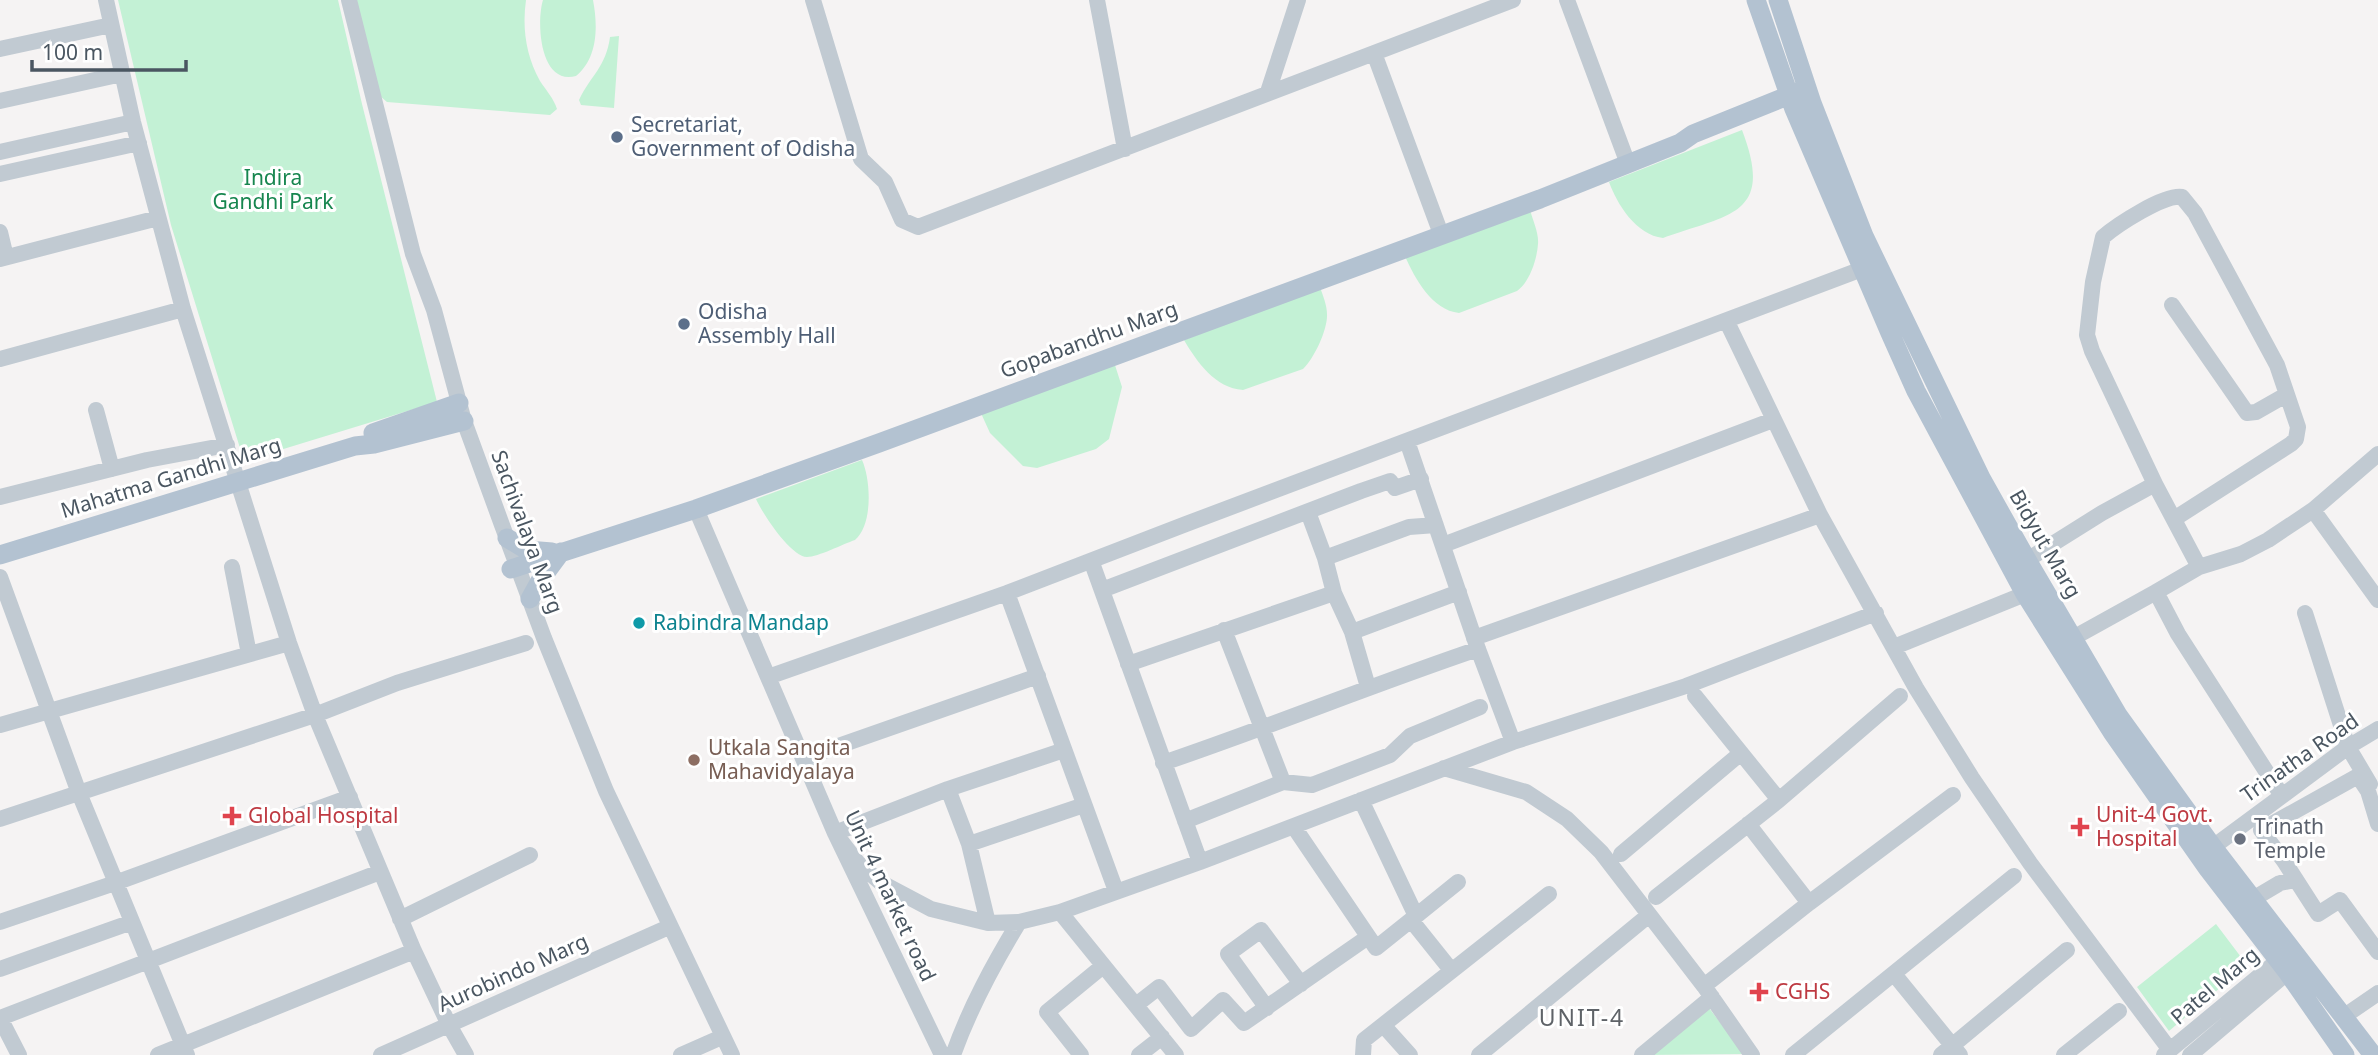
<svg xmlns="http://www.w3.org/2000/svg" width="2378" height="1055" viewBox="0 0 2378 1055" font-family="'Noto Sans',sans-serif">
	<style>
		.green { fill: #c3f1d5 }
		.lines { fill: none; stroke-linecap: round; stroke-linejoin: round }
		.minor { stroke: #c1cad2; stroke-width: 16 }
		.major { stroke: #b3c2d1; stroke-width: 19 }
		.service-dot { fill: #5c6f8a; stroke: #fff; stroke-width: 2.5 }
		.culture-dot { fill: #0f9aa8; stroke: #fff; stroke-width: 2.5 }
		.education-dot { fill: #8d6e63; stroke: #fff; stroke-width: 2.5 }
		.health-dot { fill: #e0444e; stroke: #fff; stroke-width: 2.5 }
		.worship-dot { fill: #6b7280; stroke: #fff; stroke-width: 2.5 }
		.labels { text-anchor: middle; stroke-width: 6; stroke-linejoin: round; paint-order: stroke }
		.service-label { font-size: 21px; fill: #4e5e75; stroke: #fff; text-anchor: start }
		.park-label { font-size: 21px; fill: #17864f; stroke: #fff }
		.street-label { font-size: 21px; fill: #4a5661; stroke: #fff }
		.culture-label { font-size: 21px; fill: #0d838f; stroke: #fff; text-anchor: start }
		.education-label { font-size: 21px; fill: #785e54; stroke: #fff; text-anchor: start }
		.health-label { font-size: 21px; fill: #be3a42; stroke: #fff; text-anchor: start }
		.worship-label { font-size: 21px; fill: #5b616d; stroke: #fff; text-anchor: start }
		.neighbourhood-label { font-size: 23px; letter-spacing: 2px; fill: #5f6368; stroke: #fff }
	</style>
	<rect width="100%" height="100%" fill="#f5f3f3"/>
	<path class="green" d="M 118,0 L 338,0 L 362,104 L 437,402 L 244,461 L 171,225 Z
		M 356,0 L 526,0 C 522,28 526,56 540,81 C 546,90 554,99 557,109 L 550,115 L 387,102 L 380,96 Z
		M 543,0 L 593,0 C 598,26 598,58 576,76 C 540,86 536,23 543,0 Z
		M 619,36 L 614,108 L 581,105 L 579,100 C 591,75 606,67 610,37 Z
		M 1742,130 C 1775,216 1729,214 1663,238 C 1636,235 1617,204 1609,182 Z
		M 1530,210 C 1533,221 1539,233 1538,244 C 1537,260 1529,283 1517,291 L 1459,313 C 1432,310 1415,279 1405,256 Z
		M 1320,287 C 1323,296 1327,305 1327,314 C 1328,329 1314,359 1303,369 L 1243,390 C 1215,388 1197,362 1184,340 Z
		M 1114,362 L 1122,387 L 1109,439 L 1096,449 L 1037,468 L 1023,466 L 990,433 L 980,411 Z
		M 862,460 C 871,480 873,525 855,540 C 843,544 818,557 807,557 C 791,557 762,513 756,499 Z
		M 2216,924 L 2247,965 L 2169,1031 L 2137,987 Z
		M 1706,1004 L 1744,1054 L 1644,1055 Z"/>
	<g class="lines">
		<path class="minor" d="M 106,0 L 133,122 L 183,309 L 289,643 L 315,715 L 414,951 L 449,1025 L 466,1055
			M 349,0 L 413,254 L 434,310 L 464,421 L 502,525 L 544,638 L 606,791 L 732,1055
			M 813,0 L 861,159 L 885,182 L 902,220 L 918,227 L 1513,0
			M 1097,0 L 1125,149
			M 1567,0 L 1628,164
			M 0,49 L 111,25
			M 1374,53 L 1441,234
			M 1268,92 L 1298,0
			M 0,101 L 122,74
			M 0,152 L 133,122
			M 0,174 L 139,143
			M 0,232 L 6,257
			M 0,259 L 158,218
			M 2172,305 L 2247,413 L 2256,412 L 2286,395
			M 1727,322 L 1820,515 L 1916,688 L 1972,778 L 2030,863 L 2170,1050
			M 0,359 L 183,309
			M 96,410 L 112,469
			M 1407,441 L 1478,649 L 1513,742
			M 2155,484 L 2092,351 L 2087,335 L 2093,282 L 2103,237 C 2117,225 2164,194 2182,197 L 2195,213 L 2277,365 L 2298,427 L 2296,439 L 2291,444 L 2174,519
			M 0,497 L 147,460 L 227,445
			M 696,509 L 768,677 L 1007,593 L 1186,524 L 1862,269
			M 2313,510 L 2378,600
			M 1308,512 L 1325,558 L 1334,593 L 1352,632 L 1368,687
			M 1443,545 L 1773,420
			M 1325,558 L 1409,527 L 1436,525
			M 2027,560 L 2102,513 L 2155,484 L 2199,567
			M 1092,563 L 1200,862
			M 232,567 L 249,654
			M 0,577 L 79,793 L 187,1055
			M 1102,590 L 1361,491 L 1390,481 L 1395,488 L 1421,479
			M 2156,592 L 2199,567 L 2241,554 L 2268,540 L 2313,510 L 2378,454
			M 1007,593 L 1116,891
			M 2305,613 L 2348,747 L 2370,784
			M 1224,630 L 1283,782
			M 1352,632 L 1459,592
			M 1474,638 L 1820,515
			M 2073,638 L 2156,592 L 2178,634 L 2282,796
			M 1894,647 L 2025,594
			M 1128,664 L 1334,593
			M 768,677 L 835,833 L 942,1055
			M 1695,696 L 1779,800
			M 0,725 L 289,643
			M 1064,750 L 948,789 L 835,833 L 858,863 L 880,882 L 931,909 L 988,923 L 1019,922 L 1060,912 L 1200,862 L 1513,742 L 1686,686 L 1876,613
			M 804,758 L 1038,676
			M 1163,763 C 1269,727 1372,685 1478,649
			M 1444,768 L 1526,792 L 1567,819 L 1601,852 L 1704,986 L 1752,1055
			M 948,789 L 969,844
			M 1361,800 L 1416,916
			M 0,819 L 315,715 L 397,683 L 526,643
			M 1185,821 L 1283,782 L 1312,785 L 1390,755 L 1410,736 L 1480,707
			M 1748,824 L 1809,903
			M 2378,824 L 2368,791 L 2358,776 L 2261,830 L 2284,861 L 2318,914 L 2340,900 L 2378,952
			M 1294,827 L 1376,948 L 1411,920 L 1451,970
			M 2213,847 L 2348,747 L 2378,729
			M 1621,854 L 1741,753
			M 1656,897 L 1779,800 L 1900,696
			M 2253,899 L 2280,883 L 2295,880
			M 1060,912 L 1176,1055
			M 400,919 L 530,855
			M 1411,920 L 1458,882
			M 0,922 L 115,883 L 350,797
			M 988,923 L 969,844 L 1084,805
			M 0,969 L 132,922
			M 1894,974 L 1960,1055
			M 1704,986 L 1809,903 L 1953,795
			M 1136,1005 L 1159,987 L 1191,1029 L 1223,1000 L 1244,1023 L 1368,937
			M 1267,1008 L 1228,954 L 1261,930 L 1301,984
			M 2343,1017 L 2378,993
			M 0,1018 L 380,872
			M 0,1018 L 19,1055
			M 1384,1026 L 1410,1055
			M 158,1055 L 414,951
			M 381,1055 L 662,930
			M 681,1055 L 715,1040
			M 953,1055 C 970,1007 993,965 1019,922
			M 1081,1055 L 1047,1012 L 1103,966
			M 1139,1055 L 1162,1037
			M 1363,1055 L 1364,1040 L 1549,894
			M 1479,1055 L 1649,915
			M 1642,1055 L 1712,997
			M 1793,1055 L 2014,876
			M 1941,1055 L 2067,950
			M 2064,1055 L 2119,1011
			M 2164,1055 L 2286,954
			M 2190,1055 L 2295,966"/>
		<path class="major" d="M 1756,0 L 1794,109 L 1890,333 L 1916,391 L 2025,594 L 2112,732 L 2208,869 L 2288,973 L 2345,1055
			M 1778,0 L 1812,103 L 1864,236 L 1981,478 L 2027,560 L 2118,715 L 2213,847 L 2373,1055
			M 373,433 L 459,403
			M 507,538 L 527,550 L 552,552
			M 0,555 L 355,446 L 374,444 L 464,421
			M 511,569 L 696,509 L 879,443 L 1540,199 L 1680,143 L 1693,134 L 1807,88
			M 530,599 L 541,579 L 561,552"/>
	</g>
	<g class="service-dot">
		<circle cx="617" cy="137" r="7"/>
		<circle cx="684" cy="324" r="7"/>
	</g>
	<circle class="culture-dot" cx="639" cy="623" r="7"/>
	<circle class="education-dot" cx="694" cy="760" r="7"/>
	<g class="health-dot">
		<path d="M228.5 805.5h7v7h7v7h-7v7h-7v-7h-7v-7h7z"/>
		<path d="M2076.5 816.5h7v7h7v7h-7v7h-7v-7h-7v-7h7z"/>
		<path d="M1755.5 981.5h7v7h7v7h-7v7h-7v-7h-7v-7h7z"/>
	</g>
	<circle class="worship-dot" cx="2240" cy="839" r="7"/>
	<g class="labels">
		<g class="service-label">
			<text x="631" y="132">Secretariat,<tspan x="631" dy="24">Government of Odisha</tspan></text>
			<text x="698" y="319">Odisha<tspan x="698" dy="24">Assembly Hall</tspan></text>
		</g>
		<g class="park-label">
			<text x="273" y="185">Indira<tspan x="273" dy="24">Gandhi Park</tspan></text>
		</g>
		<g class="street-label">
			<text transform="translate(1089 340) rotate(-20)" y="7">Gopabandhu Marg</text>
			<text transform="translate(171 478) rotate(-17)" y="7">Mahatma Gandhi Marg</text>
			<text transform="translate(527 532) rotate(70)" y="7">Sachivalaya Marg</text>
			<text transform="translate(2045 544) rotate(60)" y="7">Bidyut Marg</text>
			<text transform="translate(2300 758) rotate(-35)" y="7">Trinatha Road</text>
			<text transform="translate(890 896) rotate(65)" y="7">Unit 4 market road</text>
			<text transform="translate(513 973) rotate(-24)" y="7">Aurobindo Marg</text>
			<text transform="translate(2215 986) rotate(-40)" y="7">Patel Marg</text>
		</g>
		<g class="culture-label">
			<text x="653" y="630">Rabindra Mandap</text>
		</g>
		<g class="education-label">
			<text x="708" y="755">Utkala Sangita<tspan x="708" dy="24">Mahavidyalaya</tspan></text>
		</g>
		<g class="health-label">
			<text x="2096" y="822">Unit-4 Govt.<tspan x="2096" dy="24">Hospital</tspan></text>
			<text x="248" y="823">Global Hospital</text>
			<text x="1775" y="999">CGHS</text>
		</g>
		<g class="worship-label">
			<text x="2254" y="834">Trinath<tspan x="2254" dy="24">Temple</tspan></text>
		</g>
		<g class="neighbourhood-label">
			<text x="1582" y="1026">UNIT-4</text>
		</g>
	</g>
	<path d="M32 60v10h154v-10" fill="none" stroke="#4a5661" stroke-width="3.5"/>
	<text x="42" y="60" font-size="21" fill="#4a5661" stroke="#ffffff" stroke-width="5" paint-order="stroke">100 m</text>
</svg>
